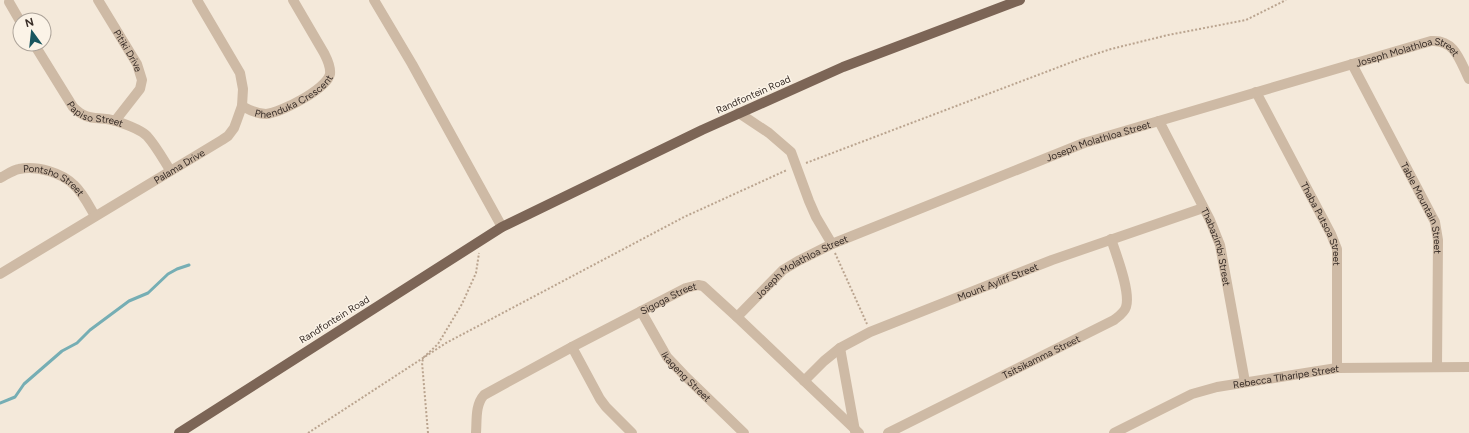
<svg xmlns="http://www.w3.org/2000/svg" width="1469" height="433" viewBox="0 0 1469 433" font-family="Figtree,sans-serif">
	<style>
		.lines { fill: none; stroke-linecap: round; stroke-linejoin: round }
		.stream { stroke: #76aeb4; stroke-width: 3 }
		.path { stroke: #baa48f; stroke-width: 2; stroke-dasharray: 2 2; stroke-linecap: butt }
		.minor { stroke: #cebaa5; stroke-width: 10 }
		.tertiary { stroke: #cebaa5; stroke-width: 10 }
		.primary { stroke: #7c6556; stroke-width: 10 }
		.labels { text-anchor: middle; stroke-width: 3; stroke-linejoin: round; paint-order: stroke }
		.street-label { font-size: 10px; fill: #382d27; stroke: #fbf3e7 }
	</style>
	<rect width="100%" height="100%" fill="#f4e9da"/>
	<g class="lines">
		<path class="stream" d="M 0,403 L 15,397 L 24,384 L 62,351 L 77,343 L 90,330 L 129,301 L 148,293 L 168,274 L 177,269 L 189,265"/>
		<path class="path" d="M 806,163 L 1080,59 L 1111,49 L 1168,35 L 1246,20 L 1286,0
			M 835,253 L 867,324
			M 308,433 L 446,343 L 684,217 L 787,170
			M 428,433 L 422,362 L 424,357 L 438,344 L 462,304 L 476,273 L 479,253"/>
		<g class="minor">
			<path id="s1" d="M 98,0 L 137,64 L 142,80 L 140,89 L 115,121"/>
			<path d="M 9,2 L 20,21"/>
			<path id="s2" d="M 34,44 L 73,107 C 89,123 97,115 116,121 C 125,124 140,129 147,136 C 156,146 163,159 170,170"/>
			<path id="s3" d="M 1352,64 L 1435,222 L 1438,240 L 1437,367"/>
			<path id="s4" d="M 1256,92 L 1331,234 L 1337,249 L 1337,368"/>
			<path id="s5" d="M 242,106 C 249,110 257,114 266,114 C 280,113 327,89 330,74 C 331,66 327,59 324,53 L 293,0"/>
			<path d="M 739,113 L 769,133 L 791,152 L 809,201 L 816,217 L 832,244"/>
			<path id="s6" d="M 1159,121 L 1210,220 L 1220,245 L 1245,382"/>
			<path id="s7" d="M 0,178 C 6,175 13,170 19,169 C 37,165 62,173 74,185 C 83,193 89,206 95,216"/>
			<path id="s8" d="M 0,274 L 222,140 L 228,136 L 234,128 L 237,120 L 242,106 L 243,89 L 240,73 L 197,0"/>
			<path id="s9" d="M 641,311 L 667,357 L 684,375 L 744,433"/>
			<path id="s10" d="M 737,317 L 783,270 L 798,261 L 832,244 L 1084,143 L 1431,41 C 1455,39 1460,61 1469,79"/>
			<path d="M 572,347 L 600,399 L 606,407 L 632,433"/>
			<path d="M 840,348 L 855,431"/>
			<path id="s11" d="M 804,381 L 824,361 L 840,348 L 870,332 L 1052,260 L 1203,208"/>
			<path id="s12" d="M 476,433 C 477,420 475,405 484,395 L 572,347 L 686,288 L 698,285 L 703,286 L 737,317 L 859,433"/>
			<path id="s13" d="M 888,433 L 1114,320 C 1119,316 1124,313 1126,307 C 1131,292 1116,254 1111,239"/>
			<path id="s14" d="M 1114,433 L 1192,394 L 1217,387 L 1337,368 L 1469,367"/>
		</g>
		<path class="tertiary" d="M 374,0 L 412,64 L 502,227"/>
		<path class="primary" d="M 179,433 L 502,227 L 702,130 L 843,67 L 1020,0"/>
	</g>
	<g class="labels">
		<g class="street-label">
			<text dy="4" stroke="none"><textPath href="#s1" startOffset="59">Pitiki Drive</textPath></text>
			<text dy="4" stroke="none"><textPath href="#s10" startOffset="731">Joseph Molathloa Street</textPath></text>
			<text dy="4" stroke="none"><textPath href="#s5" startOffset="58">Phenduka Crescent</textPath></text>
			<text transform="translate(753 94) rotate(-24)" y="4">Randfontein Road</text>
			<text dy="4" stroke="none"><textPath href="#s2" startOffset="98">Papiso Street</textPath></text>
			<text dy="4" stroke="none"><textPath href="#s10" startOffset="407">Joseph Molathloa Street</textPath></text>
			<text dy="4" stroke="none"><textPath href="#s8" startOffset="209">Palama Drive</textPath></text>
			<text dy="4" stroke="none"><textPath href="#s7" startOffset="59">Pontsho Street</textPath></text>
			<text dy="4" stroke="none"><textPath href="#s3" startOffset="161">Table Mountain Street</textPath></text>
			<text dy="4" stroke="none"><textPath href="#s4" startOffset="148">Thaba Putsoa Street</textPath></text>
			<text dy="4" stroke="none"><textPath href="#s6" startOffset="139">Thabazimbi Street</textPath></text>
			<text dy="4" stroke="none"><textPath href="#s10" startOffset="83">Joseph Molathloa Street</textPath></text>
			<text dy="4" stroke="none"><textPath href="#s11" startOffset="220">Mount Ayliff Street</textPath></text>
			<text dy="4" stroke="none"><textPath href="#s12" startOffset="248">Sigoga Street</textPath></text>
			<text transform="translate(334 319) rotate(-32)" y="4">Randfontein Road</text>
			<text dy="4" stroke="none"><textPath href="#s13" startOffset="171">Tsitsikamma Street</textPath></text>
			<text dy="4" stroke="none"><textPath href="#s9" startOffset="80">Ikageng Street</textPath></text>
			<text dy="4" stroke="none"><textPath href="#s14" startOffset="183">Rebecca Tlharipe Street</textPath></text>
		</g>
	</g>
	<g transform="translate(32 32) rotate(345)"><circle r="19" fill="#fbf3e7" stroke="#ada49a"/>
	<path d="M0-3L7 15L0 10L-7 15Z" fill="#18555e"/>
	<text y="-6" font-size="11" font-weight="bold" text-anchor="middle" fill="#382d27">N</text>
	</g>
</svg>
